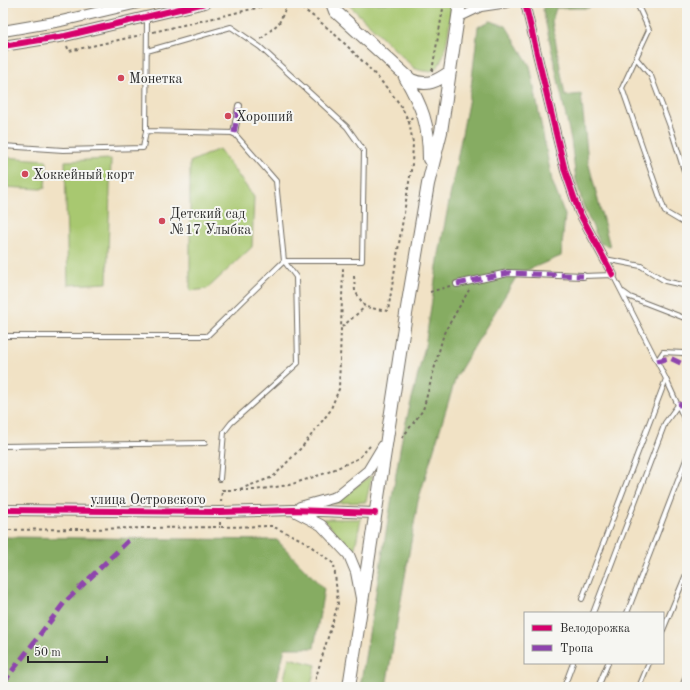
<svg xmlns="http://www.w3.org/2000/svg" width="690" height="690" viewBox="0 0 690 690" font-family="'Old Standard TT',serif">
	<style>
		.green { fill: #a8c86f; stroke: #6a7a4d }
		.forest { fill: #86ac62; stroke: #586c46 }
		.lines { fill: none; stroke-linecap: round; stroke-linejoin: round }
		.service-casing { stroke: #706b61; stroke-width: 6 }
		.pedestrian-casing { stroke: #706b61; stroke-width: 8 }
		.minor-casing { stroke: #706b61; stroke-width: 10 }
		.tertiary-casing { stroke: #706b61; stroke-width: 12 }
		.secondary-casing { stroke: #706b61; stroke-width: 14 }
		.path { stroke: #706b61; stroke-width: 2; stroke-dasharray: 3 3; stroke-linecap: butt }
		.service { stroke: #fff; stroke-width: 4 }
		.pedestrian { stroke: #fff; stroke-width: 6 }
		.minor { stroke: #fff; stroke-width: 8 }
		.tertiary { stroke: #fff; stroke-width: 10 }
		.secondary { stroke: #fff; stroke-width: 12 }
		.quiet { stroke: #8e44ad; stroke-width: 5; stroke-dasharray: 10 5; stroke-linecap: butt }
		.cycleway-casing { stroke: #f6f6f2; stroke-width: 8 }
		.cycleway { stroke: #d6006c; stroke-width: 6 }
		.poi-dot { fill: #d1495b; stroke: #f6f6f2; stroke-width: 1.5 }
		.labels { text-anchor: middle; stroke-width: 4; stroke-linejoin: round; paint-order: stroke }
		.poi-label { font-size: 14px; fill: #2b2b2b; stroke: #f6f6f2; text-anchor: start }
		.street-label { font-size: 14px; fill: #2b2b2b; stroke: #f6f6f2 }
	</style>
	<rect width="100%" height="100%" fill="#f6f6f2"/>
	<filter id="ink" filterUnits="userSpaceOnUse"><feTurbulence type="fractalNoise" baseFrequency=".025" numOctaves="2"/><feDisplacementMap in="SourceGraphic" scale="8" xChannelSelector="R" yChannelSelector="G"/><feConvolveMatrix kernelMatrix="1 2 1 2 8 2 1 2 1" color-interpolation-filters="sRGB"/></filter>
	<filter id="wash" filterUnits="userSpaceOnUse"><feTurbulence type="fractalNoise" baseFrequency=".012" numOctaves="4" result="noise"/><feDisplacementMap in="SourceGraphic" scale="16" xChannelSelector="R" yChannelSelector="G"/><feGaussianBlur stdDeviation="0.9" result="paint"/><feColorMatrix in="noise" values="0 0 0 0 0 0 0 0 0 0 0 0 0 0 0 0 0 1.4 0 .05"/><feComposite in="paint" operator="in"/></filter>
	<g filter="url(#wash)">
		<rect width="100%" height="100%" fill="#f1e2c5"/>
		<path class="green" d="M 347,3 L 452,3 C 450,17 447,62 435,69 C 428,73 421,71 414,68 Z
			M 219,149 L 254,197 L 252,247 L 207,289 L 190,291 L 190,162 Z
			M 3,157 L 46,160 L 47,163 L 45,187 L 41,189 L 3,187 Z
			M 111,159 L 107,283 L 68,285 L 65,161 Z
			M 372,475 L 366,502 L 333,503 Z
			M 323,519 L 361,519 L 354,552 Z
			M 289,658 L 316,665 L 310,687 L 282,687 Z"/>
		<path class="forest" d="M 546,3 L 590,3 L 589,8 L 556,8 L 552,21 L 565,96 L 581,94 L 588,161 L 610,247 L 600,243 L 583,205 L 576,180 L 571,140 L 543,10 Z
			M 490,21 L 506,26 L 530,66 L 552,181 L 565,215 L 561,256 L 518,274 L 456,377 L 418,501 L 386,687 L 360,687 L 402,438 L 425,346 L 439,254 L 471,87 L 478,27 Z
			M 3,537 L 277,540 L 324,589 L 314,648 L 285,648 L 275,687 L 3,687 Z"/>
	</g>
	<g filter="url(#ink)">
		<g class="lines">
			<defs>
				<path id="service" d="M 640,3 L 639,8 L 649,30 L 622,88 L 665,212 L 687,225
					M 147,51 L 231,27 L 260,47 L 347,127 L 364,151 L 362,261 L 284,261
					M 636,58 L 651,76 L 671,129 L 687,180
					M 3,146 L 63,150 L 143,148 L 146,131
					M 605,259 L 641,266 L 665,281 L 687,286
					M 583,276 L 613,275 L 666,379 L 687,425
					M 623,292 L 630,297 L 687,319
					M 3,336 L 207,336 L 284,261 L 276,181 L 234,133 L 146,131 L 147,17
					M 657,361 L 663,352 L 683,353 L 687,355
					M 3,446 L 205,443
					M 220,479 L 224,432 L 231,423 L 298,363 L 296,277 L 284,261
					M 582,599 L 666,379
					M 593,613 L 665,423 L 678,405
					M 627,613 L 687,457
					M 663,630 L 687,572
					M 564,687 L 573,663
					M 598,687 L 608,663
					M 639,687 L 649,663
					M 682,687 L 687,673"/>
				<path id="pedestrian" d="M 234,133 L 239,106
					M 457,284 L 508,273 L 583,276"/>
				<path id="minor" d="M 525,3 L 565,171 L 579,212 L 613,275
					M 458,18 L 481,7 L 508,3"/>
				<path id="tertiary" d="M 3,31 L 61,21 L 138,3
					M 3,46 L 65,36 L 205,3
					M 300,507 L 336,497 L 368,471 L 383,446
					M 3,510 L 220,512 L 293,510 L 375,513
					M 296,512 L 321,525 L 349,555 L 356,572 L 361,598"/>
				<path id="secondary" d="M 332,3 L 335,11 L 411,80 C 427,87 437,81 450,72
					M 405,77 C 422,107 429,123 429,159
					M 349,687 L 406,314 L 428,184 L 441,132 L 460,3"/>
			</defs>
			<use href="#service" class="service-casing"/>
			<use href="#pedestrian" class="pedestrian-casing"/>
			<use href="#minor" class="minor-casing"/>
			<use href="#tertiary" class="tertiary-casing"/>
			<use href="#secondary" class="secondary-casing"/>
			<path class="path" d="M 291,3 C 317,12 377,74 395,98 C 401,105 405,114 409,122
				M 153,32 L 278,3
				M 261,39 L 279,23 L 288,3
				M 67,46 L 69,51 L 141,35
				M 432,71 L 444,3
				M 354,276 L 355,291 L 365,307 L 388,311 L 412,164 L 413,143 L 409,122 L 412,117
				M 430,292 L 450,286
				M 342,327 L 365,307
				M 402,438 L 423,410 L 444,333 L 469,290
				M 240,489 L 273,477 L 302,447 L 330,411 L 339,389 L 343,268
				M 221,502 L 222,490 L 255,490 L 289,485 L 326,473 L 359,458 L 370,446
				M 220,522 L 220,527 L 272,526 L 304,541 L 334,564 L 338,604 L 316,677 L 315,687
				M 3,530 L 220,527"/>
			<use href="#service" class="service"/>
			<use href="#pedestrian" class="pedestrian"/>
			<use href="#minor" class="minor"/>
			<use href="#tertiary" class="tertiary"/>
			<use href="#secondary" class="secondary"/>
			<path class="quiet" d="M 234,133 L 239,106
				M 457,284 L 508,273 L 583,276
				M 657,361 L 670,358 L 687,366
				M 678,405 L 687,404
				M 3,683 L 64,603 L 131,538"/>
			<defs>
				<path id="cycleway" d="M 525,3 L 565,171 L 579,212 L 613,275
					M 3,46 L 65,36 L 205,3
					M 3,510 L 220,512 L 293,510 L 375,513"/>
			</defs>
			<use href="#cycleway" class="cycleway-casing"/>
			<use href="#cycleway" class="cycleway"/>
		</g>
	</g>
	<g class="poi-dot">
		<circle cx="121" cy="78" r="4"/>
		<circle cx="228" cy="116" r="4"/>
		<circle cx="25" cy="174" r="4"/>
		<circle cx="162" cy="221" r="4"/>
	</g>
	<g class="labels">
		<g class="poi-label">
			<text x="129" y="83">Монетка</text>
			<text x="236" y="121">Хороший</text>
			<text x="33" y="179">Хоккейный корт</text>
			<text x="170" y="218">Детский сад<tspan x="170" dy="16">№17 Улыбка</tspan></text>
		</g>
		<g class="street-label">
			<text x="148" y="504">улица Островского</text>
		</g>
	</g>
	<rect width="690" height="690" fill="none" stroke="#f6f6f2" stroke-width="16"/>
	<rect x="524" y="612" width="140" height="52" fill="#f6f6f2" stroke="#a5a5a2"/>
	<rect x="532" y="625" width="20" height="6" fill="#d6006c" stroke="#a5a5a2"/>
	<text x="560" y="632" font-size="12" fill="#2b2b2b">Велодорожка</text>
	<rect x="532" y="645" width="20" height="6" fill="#8e44ad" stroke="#a5a5a2"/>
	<text x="560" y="652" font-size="12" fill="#2b2b2b">Тропа</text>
	<path d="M28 656v6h79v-6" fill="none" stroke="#2b2b2b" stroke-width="2"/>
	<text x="34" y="656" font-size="12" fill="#2b2b2b" stroke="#f6f6f2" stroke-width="3" paint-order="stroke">50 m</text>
</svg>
